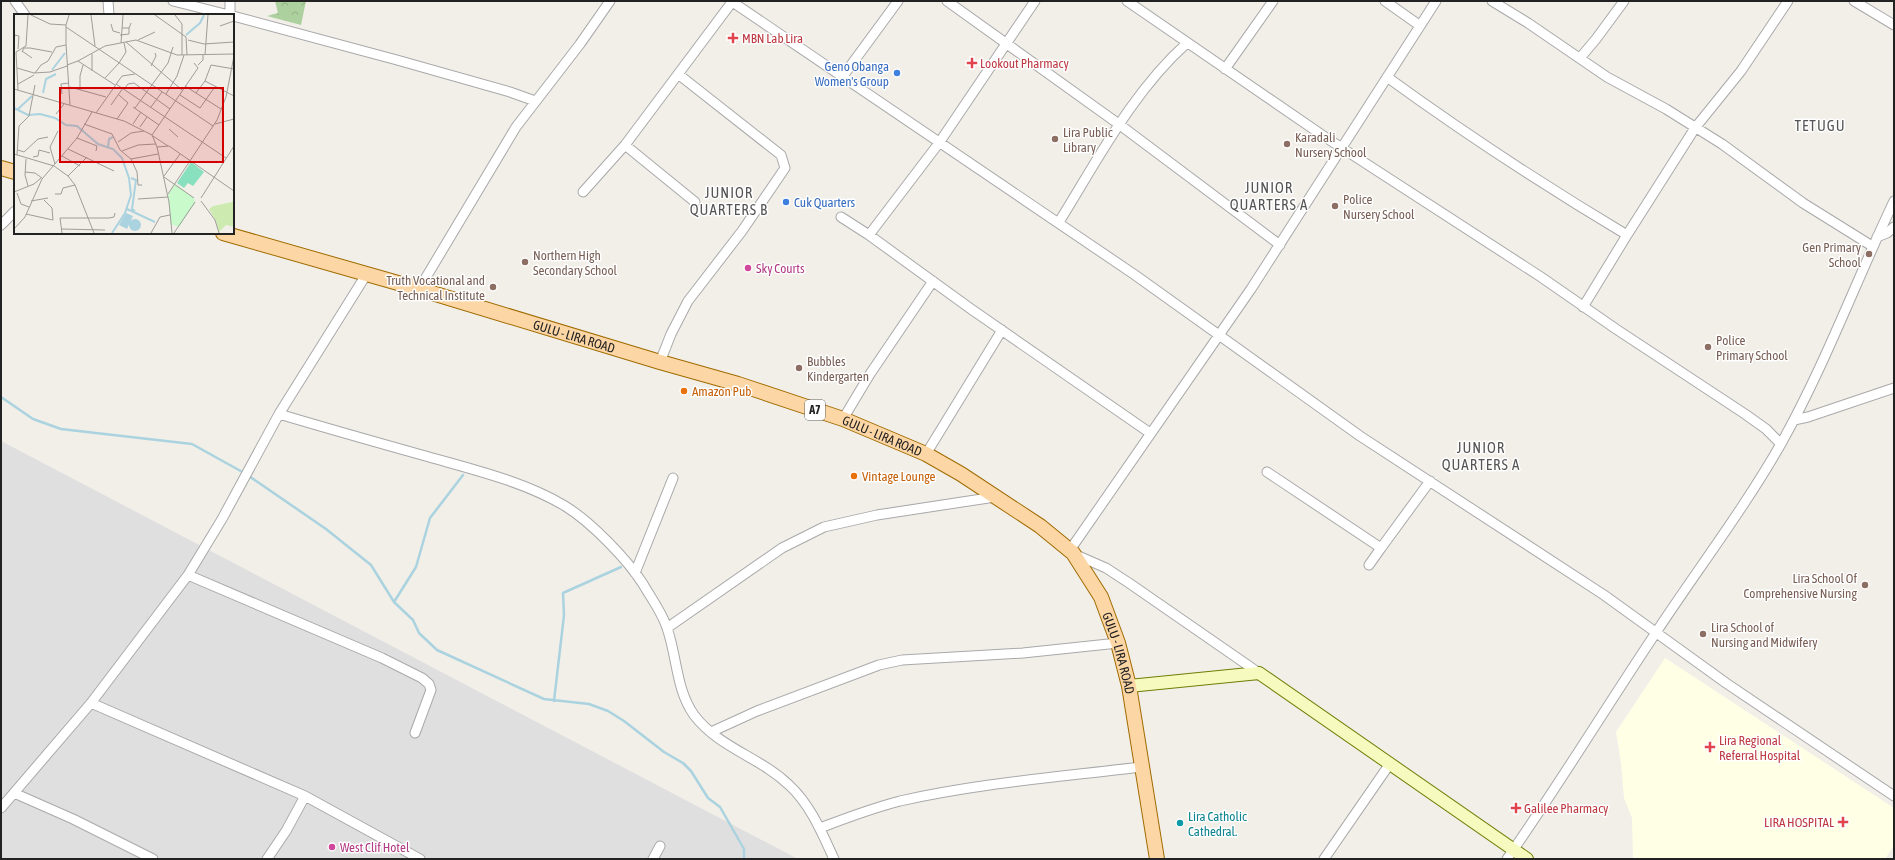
<svg xmlns="http://www.w3.org/2000/svg" width="1895" height="860" viewBox="0 0 1895 860" font-family="'Asap Condensed',sans-serif">
	<style>
		.residential { fill: #e0dfdf }
		.education { fill: #ffffe5 }
		.forest { fill: url(#forest-crowns) }
		.lines { fill: none; stroke-linecap: round; stroke-linejoin: round }
		.stream { stroke: #aad3df; stroke-width: 2.5 }
		.minor-casing { stroke: #a9a9a9; stroke-width: 11 }
		.secondary-casing { stroke: #707d05; stroke-width: 14 }
		.primary-casing { stroke: #a06b00; stroke-width: 16 }
		.minor { stroke: #fff; stroke-width: 9 }
		.secondary { stroke: #f7fabf; stroke-width: 12 }
		.primary { stroke: #fcd6a4; stroke-width: 14 }
		.health-dot { fill: #e0444e; stroke: #fff; stroke-width: 1.5 }
		.shop-dot { fill: #3f7fe0; stroke: #fff; stroke-width: 1.5 }
		.education-dot { fill: #8d6e63; stroke: #fff; stroke-width: 1.5 }
		.hotel-dot { fill: #d1479c; stroke: #fff; stroke-width: 1.5 }
		.food-dot { fill: #e8710a; stroke: #fff; stroke-width: 1.5 }
		.culture-dot { fill: #0f9aa8; stroke: #fff; stroke-width: 1.5 }
		.labels { text-anchor: middle; stroke-width: 3; stroke-linejoin: round; paint-order: stroke }
		.shield { fill: #fff; stroke: #646464; stroke-width: 1 }
		.shield-label { font-size: 12px; font-weight: bold; fill: #222 }
		.health-label { font-size: 13px; fill: #be3a42; stroke: #fff; text-anchor: start }
		.shop-label { font-size: 13px; fill: #366cbe; stroke: #fff; text-anchor: end }
		.education-label { font-size: 13px; fill: #785e54; stroke: #fff; text-anchor: start }
		.hotel-label { font-size: 13px; fill: #b23c85; stroke: #fff; text-anchor: start }
		.street-label { font-size: 13px; fill: #222; stroke: #fff }
		.food-label { font-size: 13px; fill: #c56008; stroke: #fff; text-anchor: start }
		.culture-label { font-size: 13px; fill: #0d838f; stroke: #fff; text-anchor: start }
		.quarter-label { font-size: 15px; letter-spacing: 1px; fill: #555; stroke: #fff }
		.inset-river { fill: none; stroke: #aad3df; stroke-width: 2 }
		.inset-road { fill: none; stroke: #9f9d99; stroke-width: 1 }
		.view { fill: #d40000; fill-opacity: 0.15; stroke: #d40000; stroke-width: 2 }
		.inset-edge { fill: none; stroke: #222; stroke-width: 2 }
	</style>
	<defs>
		<pattern id="forest-crowns" width="20" height="18" patternUnits="userSpaceOnUse"><rect width="20" height="18" fill="#add19e"/><path d="M2 6a3 3 0 1 1 6 0M12 15a3 3 0 1 1 6 0" fill="none" stroke="#95b388"/></pattern>
	</defs>
	<rect width="100%" height="100%" fill="#f2efe9"/>
	<path class="residential" d="M 1,441 L 798,859 L 1,859 Z"/>
	<path class="education" d="M 1665,658 L 1894,808 L 1894,845 L 1885,859 L 1633,859 L 1632,818 L 1624,798 L 1621,763 L 1616,732 Z"/>
	<path class="forest" d="M 275,1 L 306,1 L 301,25 L 267,16 L 278,13 Z"/>
	<g class="lines">
		<path class="stream" d="M 1,397 L 33,419 L 61,429 L 192,444 L 246,474 L 326,529 L 371,565 L 394,602 L 413,620 L 419,633 L 437,650 L 544,699 L 589,704 L 608,711 L 624,721 L 664,752 L 683,763 L 691,771 L 708,798 L 720,807 L 744,849 L 744,859
			M 394,602 L 416,567 L 430,518 L 463,475
			M 554,701 L 564,615 L 563,593 L 621,567"/>
		<defs>
			<path id="minor" d="M 15,1 L 25,15
				M 108,1 L 109,15
				M 173,1 L 229,15
				M 230,1 L 230,15
				M 731,1 L 1135,275 L 1360,436 L 1604,595 L 1726,683 L 1894,796
				M 947,1 L 1120,125 L 1280,245
				M 1127,1 L 1325,137 L 1541,277 L 1616,329 L 1745,414 L 1766,429 L 1781,444
				M 1385,1 L 1419,25
				M 1492,1 L 1528,23 L 1607,77 L 1666,109 L 1722,144 L 1803,203 L 1872,246
				M 1854,1 L 1894,25
				M 233,16 L 397,60 L 510,92 L 535,101
				M 1580,58 L 1596,39 L 1624,1
				M 1225,69 L 1273,1
				M 843,76 L 898,1
				M 1387,77 C 1464,133 1545,186 1627,235 L 1695,128 L 1741,71 L 1788,1
				M 625,145 L 695,202
				M 583,192 L 625,145 L 732,2
				M 841,217 L 869,235 L 971,309 L 1150,433
				M 1059,222 C 1097,161 1133,91 1187,43
				M 1,225 L 15,211
				M 869,235 L 939,143 L 1035,1
				M 1877,237 L 1887,233 L 1894,227
				M 419,289 L 516,127 L 580,44 L 610,1
				M 1583,307 L 1627,235
				M 660,362 L 671,334 L 688,301 L 742,231 L 785,168 L 781,155 L 678,74
				M 279,414 C 329,429 379,443 429,457 C 475,470 525,482 565,506 C 591,522 627,559 643,584 C 651,598 662,612 667,628 C 677,656 676,690 694,715 C 719,748 760,757 789,785 C 810,804 822,833 834,859
				M 843,419 L 870,374 L 933,281
				M 1794,420 L 1808,417 L 1894,388
				M 926,454 L 1002,330
				M 1267,472 L 1381,548 L 1369,565
				M 1381,548 L 1430,481
				M 1070,550 L 1251,289 L 1436,1
				M 1074,554 L 1106,568 L 1129,583 L 1259,673
				M 635,573 L 673,478
				M 188,575 L 382,658 L 422,678 L 429,684 L 431,690 L 415,733
				M 667,628 L 782,548 L 824,527 L 877,515 L 995,497
				M 91,703 L 305,796 L 420,859
				M 711,732 L 757,711 L 879,665 L 902,660 L 1023,653 L 1118,643
				M 14,793 L 73,819 L 153,859
				M 1,808 L 91,703 L 188,575 L 222,519 L 279,414 L 366,275
				M 820,828 C 846,818 873,808 900,801 C 979,783 1060,777 1140,767
				M 267,859 L 286,831 L 305,796
				M 653,859 L 660,846
				M 1324,859 L 1389,765
				M 1507,859 C 1558,786 1605,709 1655,634 C 1697,570 1744,509 1782,442 C 1825,365 1856,281 1894,201"/>
			<path id="secondary" d="M 1129,686 L 1259,673 L 1527,859"/>
			<g id="primary">
				<path d="M 1,168 L 15,172"/>
				<path id="s1" d="M 223,233 L 419,289 L 660,362 L 738,384 L 843,419 L 926,454 L 961,474 L 1040,526 L 1073,553 L 1101,597 L 1118,643 L 1129,686 L 1157,859"/>
			</g>
		</defs>
		<use href="#minor" class="minor-casing"/>
		<use href="#secondary" class="secondary-casing"/>
		<use href="#primary" class="primary-casing"/>
		<use href="#minor" class="minor"/>
		<use href="#secondary" class="secondary"/>
		<use href="#primary" class="primary"/>
	</g>
	<g class="health-dot">
		<path d="M731 32h4v4h4v4h-4v4h-4v-4h-4v-4h4z"/>
		<path d="M970 57h4v4h4v4h-4v4h-4v-4h-4v-4h4z"/>
		<path d="M1708 741h4v4h4v4h-4v4h-4v-4h-4v-4h4z"/>
		<path d="M1514 802h4v4h4v4h-4v4h-4v-4h-4v-4h4z"/>
		<path d="M1841 816h4v4h4v4h-4v4h-4v-4h-4v-4h4z"/>
	</g>
	<g class="shop-dot">
		<circle cx="897" cy="73" r="4"/>
		<circle cx="786" cy="202" r="4"/>
	</g>
	<g class="education-dot">
		<circle cx="1055" cy="139" r="4"/>
		<circle cx="1287" cy="144" r="4"/>
		<circle cx="1335" cy="206" r="4"/>
		<circle cx="1869" cy="254" r="4"/>
		<circle cx="525" cy="262" r="4"/>
		<circle cx="493" cy="287" r="4"/>
		<circle cx="1708" cy="347" r="4"/>
		<circle cx="799" cy="368" r="4"/>
		<circle cx="1865" cy="585" r="4"/>
		<circle cx="1703" cy="634" r="4"/>
	</g>
	<g class="hotel-dot">
		<circle cx="748" cy="268" r="4"/>
		<circle cx="332" cy="847" r="4"/>
	</g>
	<g class="food-dot">
		<circle cx="684" cy="391" r="4"/>
		<circle cx="854" cy="476" r="4"/>
	</g>
	<circle class="culture-dot" cx="1180" cy="823" r="4"/>
	<g class="labels">
		<rect class="shield" x="805" y="400" width="20" height="20" rx="3"/>
		<g class="shield-label">
			<text x="815" y="414">A7</text>
		</g>
		<g class="health-label">
			<text x="742" y="43">MBN Lab Lira</text>
			<text x="980" y="68">Lookout Pharmacy</text>
			<text x="1719" y="745">Lira Regional<tspan x="1719" dy="15">Referral Hospital</tspan></text>
			<text x="1524" y="813">Galilee Pharmacy</text>
			<text x="1834" y="827" text-anchor="end">LIRA HOSPITAL</text>
		</g>
		<g class="shop-label">
			<text x="889" y="71">Geno Obanga<tspan x="889" dy="15">Women's Group</tspan></text>
			<text x="794" y="207" text-anchor="start">Cuk Quarters</text>
		</g>
		<g class="education-label">
			<text x="1063" y="137">Lira Public<tspan x="1063" dy="15">Library</tspan></text>
			<text x="1295" y="142">Karadali<tspan x="1295" dy="15">Nursery School</tspan></text>
			<text x="1343" y="204">Police<tspan x="1343" dy="15">Nursery School</tspan></text>
			<text x="1861" y="252" text-anchor="end">Gen Primary<tspan x="1861" dy="15">School</tspan></text>
			<text x="533" y="260">Northern High<tspan x="533" dy="15">Secondary School</tspan></text>
			<text x="485" y="285" text-anchor="end">Truth Vocational and<tspan x="485" dy="15">Technical Institute</tspan></text>
			<text x="1716" y="345">Police<tspan x="1716" dy="15">Primary School</tspan></text>
			<text x="807" y="366">Bubbles<tspan x="807" dy="15">Kindergarten</tspan></text>
			<text x="1857" y="583" text-anchor="end">Lira School Of<tspan x="1857" dy="15">Comprehensive Nursing</tspan></text>
			<text x="1711" y="632">Lira School of<tspan x="1711" dy="15">Nursing and Midwifery</tspan></text>
		</g>
		<g class="hotel-label">
			<text x="756" y="273">Sky Courts</text>
			<text x="340" y="852">West Clif Hotel</text>
		</g>
		<g class="street-label">
			<text dy="5" stroke="none"><textPath href="#s1" startOffset="366">GULU - LIRA ROAD</textPath></text>
			<text dy="5" stroke="none"><textPath href="#s1" startOffset="690">GULU - LIRA ROAD</textPath></text>
			<text dy="5" stroke="none"><textPath href="#s1" startOffset="1026">GULU - LIRA ROAD</textPath></text>
		</g>
		<g class="food-label">
			<text x="692" y="396">Amazon Pub</text>
			<text x="862" y="481">Vintage Lounge</text>
		</g>
		<g class="culture-label">
			<text x="1188" y="821">Lira Catholic<tspan x="1188" dy="15">Cathedral.</tspan></text>
		</g>
		<g class="quarter-label">
			<text x="1820" y="131">TETUGU</text>
			<text x="1269" y="193">JUNIOR<tspan x="1269" dy="17">QUARTERS A</tspan></text>
			<text x="729" y="198">JUNIOR<tspan x="729" dy="17">QUARTERS B</tspan></text>
			<text x="1481" y="453">JUNIOR<tspan x="1481" dy="17">QUARTERS A</tspan></text>
		</g>
	</g>
	<g transform="translate(14 14)">
		<rect width="220" height="220" fill="#f2efe9"/>
		<path d="M 220,185 L 220,213 L 212,211 L 205,218 L 202,207 L 195,195 L 199,192 L 218,188 Z" fill="#cdebb0"/>
		<path d="M 161,170 L 180,184 L 181,189 L 165,213 L 157,210 L 154,181 Z" fill="#c8facc"/>
		<path d="M 177,148 L 190,158 L 179,172 L 174,169 L 170,174 L 163,169 Z" fill="#88e0be"/>
		<path d="M 112,199 L 119,202 L 113,215 L 105,211 ZM115 211a6 6 0 1 1 12 0a6 6 0 1 1-12 0Z" fill="#aad3df"/>
		<path class="inset-river" d="M 172,21 L 186,9 L 190,1M 38,56 L 51,39M 29,79 L 32,65 L 42,60M 0,94 L 14,101 L 26,100 L 41,104 L 52,111 L 63,112 L 84,130 L 99,135 L 108,144 L 115,164 L 117,181 L 111,199 L 98,219M 3,96 L 18,82M 94,134 L 95,125 L 99,123M 117,164 L 122,166 L 118,195 L 121,197M 113,195 L 141,208"/>
		<path class="inset-road" d="M 17,1 L 36,10 L 52,11M 55,1 L 52,11 L 52,30 L 56,91M 77,1 L 81,32M 141,1 L 172,23 L 173,41M 161,1 L 168,10 L 168,41M 97,10 L 99,17 L 106,19M 206,12 L 220,7M 52,13 L 199,112M 108,14 L 115,14 L 117,9M 106,21 L 115,20 L 115,14M 0,26 L 1,21 L 5,22 L 4,35M 124,26 L 141,18M 174,26 L 190,30 L 220,28M 112,28 L 168,76M 107,29 L 109,1M 8,37 L 18,44M 8,38 L 10,34 L 16,34 L 38,38M 78,40 L 78,57M 191,41 L 194,1M 64,47 L 91,32 L 122,26 L 163,41 L 220,40M 105,49 L 112,38 L 110,29M 53,51 L 64,47 L 101,71M 184,51 L 189,46 L 189,41M 137,52 L 142,42 L 141,39M 3,54 L 20,59 L 36,58 L 53,52M 220,55 L 197,51 L 191,67 L 220,82M 21,59 L 27,51 L 34,47 L 42,33 L 52,31M 91,64 L 105,49M 4,70 L 20,61M 102,70 L 212,144M 171,72 L 207,95M 56,73 L 92,83M 0,75 L 110,107 L 138,121 L 143,133 L 155,188 L 158,219M 110,75 L 114,70 L 120,69 L 156,95M 4,76 L 2,38 L 12,32 L 14,1M 66,76 L 66,62 L 69,51M 182,79 L 191,67M 48,80 L 47,70 L 55,69M 152,80 L 163,62 L 170,41M 166,81 L 186,94 L 200,74M 97,91 L 109,74M 119,93 L 145,111M 137,93 L 148,78M 121,94 L 154,49 L 159,33M 82,99 L 108,62 L 121,60M 42,100 L 50,90M 103,105 L 114,89 L 105,81M 70,110 L 98,120 L 106,136 L 117,145 L 123,158 L 124,171 L 128,171M 119,110 L 127,98M 201,110 L 220,105M 126,113 L 133,103M 155,115 L 164,123M 138,121 L 184,54 L 180,49M 139,122 L 154,132M 63,124 L 83,132 L 82,137M 104,128 L 117,119 L 130,117M 143,133 L 155,132 L 220,177M 54,135 L 100,157M 4,136 L 10,138 L 24,125 L 34,123M 108,137 L 124,131 L 142,130M 0,140 L 40,152 L 54,162 L 61,171 L 80,219M 3,141 L 5,112 L 15,102 L 21,71M 48,142 L 66,152M 19,143 L 24,142 L 25,136 L 36,139M 12,145 L 11,161 L 14,172M 117,145 L 144,140M 41,150 L 36,133 L 44,117M 11,158 L 21,159 L 28,164M 54,162 L 73,143M 150,162 L 166,140M 150,163 L 180,184M 0,178 L 20,170 L 27,164M 3,179 L 7,190 L 15,193M 41,180 L 47,180 L 49,174 L 61,171M 154,180 L 203,106 L 212,83 L 220,42M 187,184 L 220,132M 124,185 L 154,183M 17,187 L 34,184M 187,187 L 201,206 L 205,219M 12,200 L 39,206 L 38,194 L 30,186M 0,215 L 11,203 L 28,165 L 63,124 L 78,98M 47,215 L 91,216M 48,219 L 46,204 L 95,204 L 100,203 L 101,199M 137,219 L 146,203 L 156,201M 160,219 L 181,188"/>
		<path class="view" d="M 46,74 L 209,74 L 209,148 L 46,148 Z"/>
		<rect width="220" height="220" class="inset-edge"/>
	</g>
	<rect width="1895" height="860" fill="none" stroke="#222222" stroke-width="4"/>
</svg>
